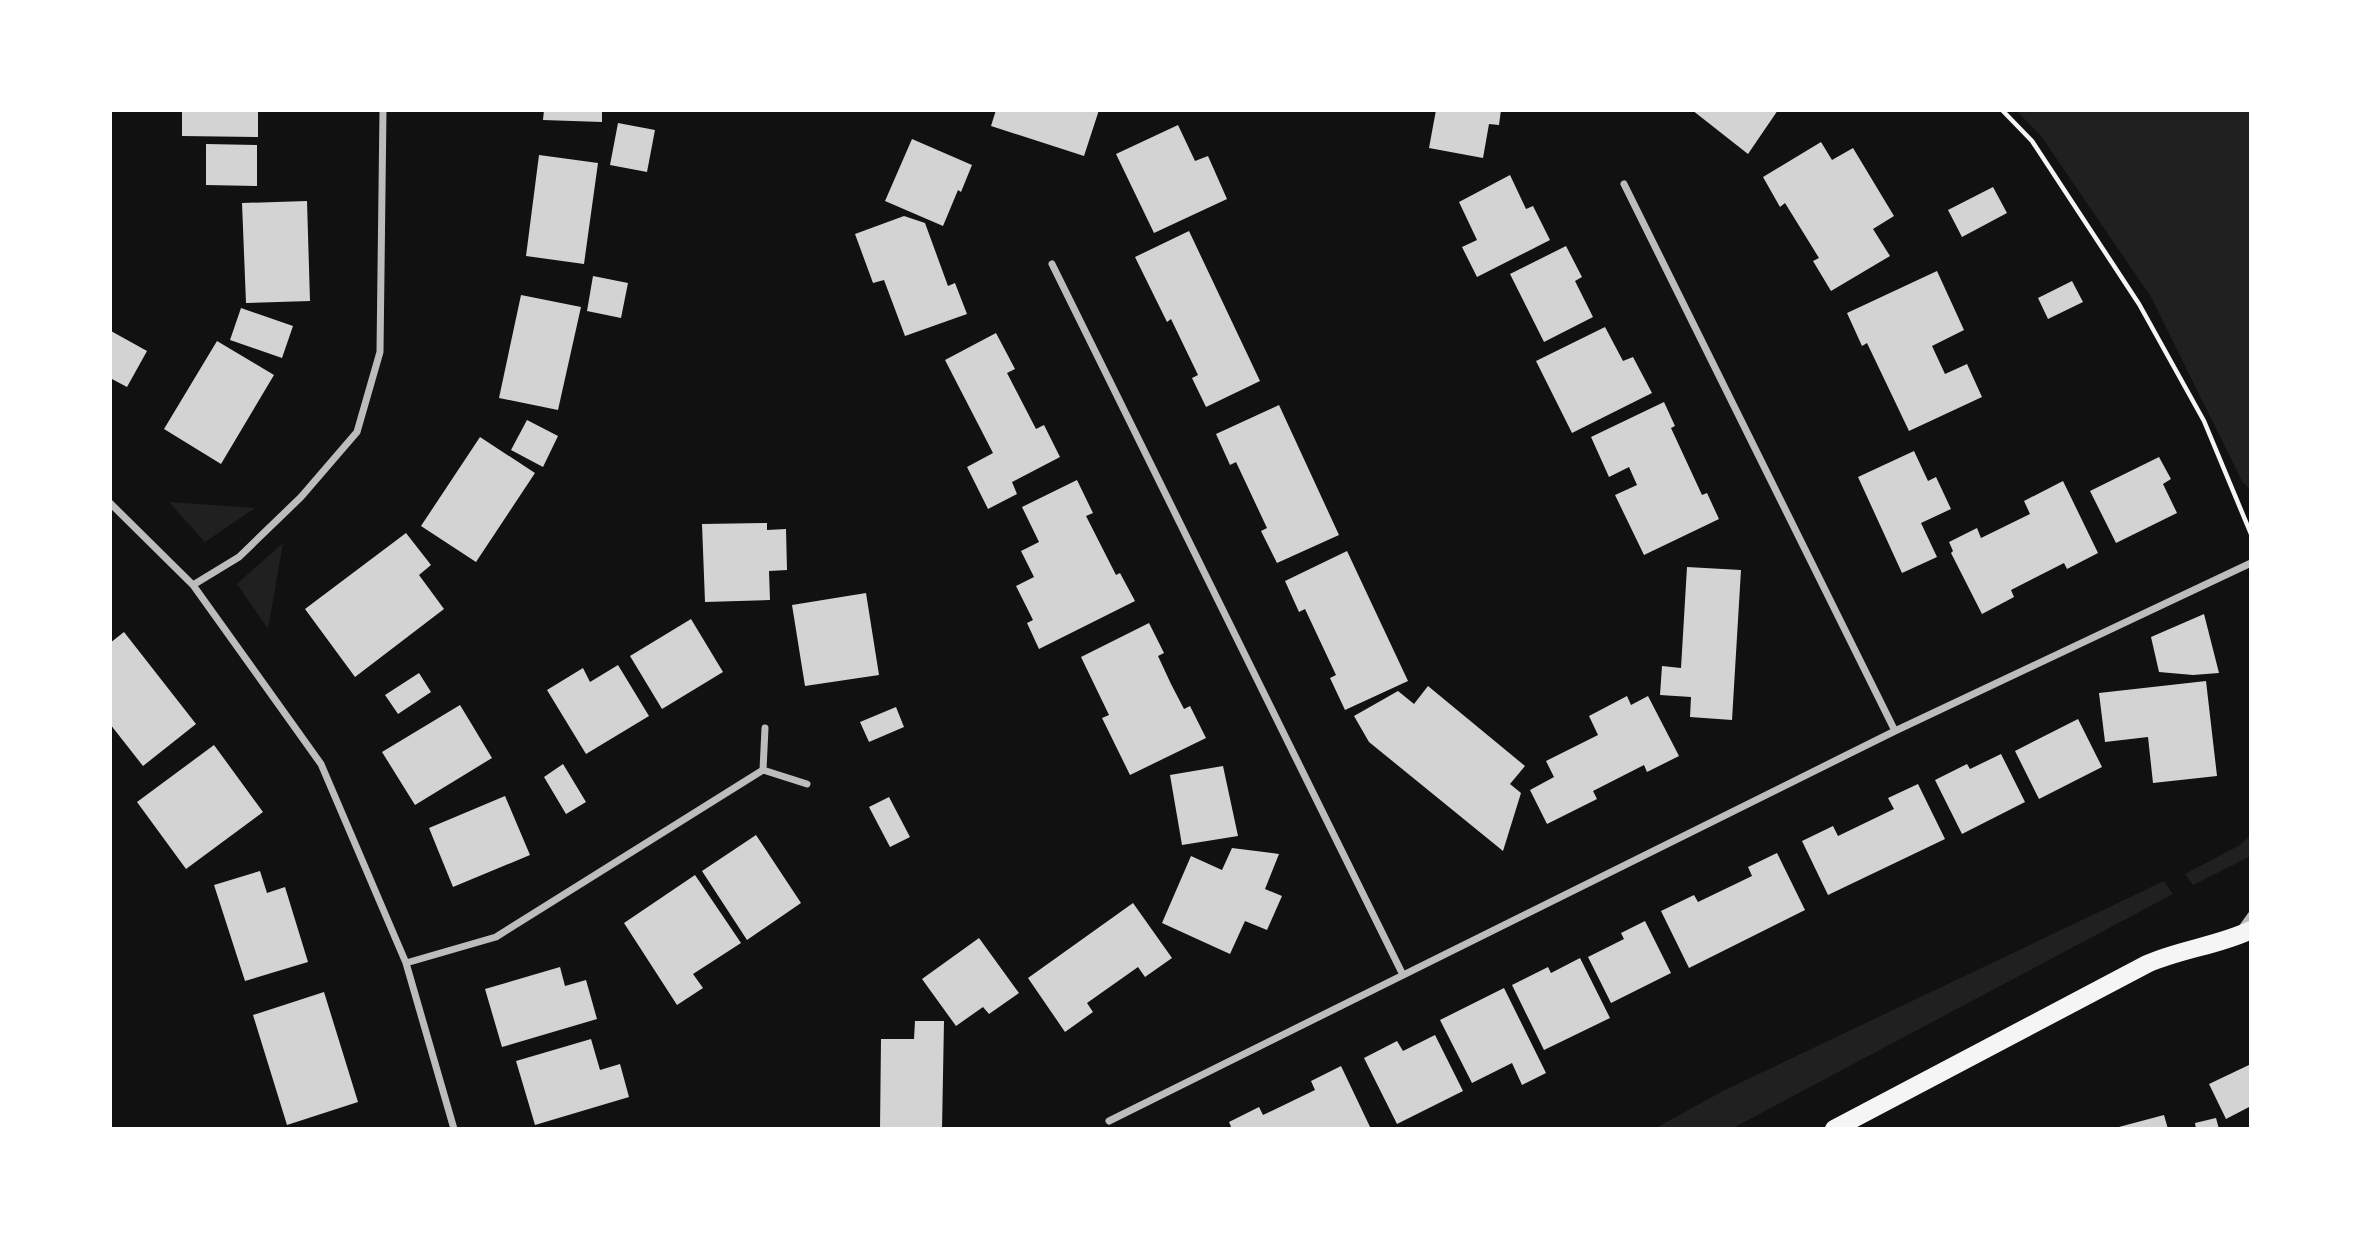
<svg xmlns="http://www.w3.org/2000/svg" width="2361" height="1239" viewBox="0 0 2361 1239" font-family="'Work Sans',sans-serif">
	<style>
		.green { fill: #202020 }
		.building { fill: #d3d3d3 }
		.lines { fill: none; stroke-linecap: round; stroke-linejoin: round }
		.path { stroke: #f5f5f5; stroke-width: 4.5 }
		.minor { stroke: #bcbcbc; stroke-width: 7 }
		.primary { stroke: #f5f5f5; stroke-width: 18 }
	</style>
	<rect width="100%" height="100%" fill="#111"/>
	<path class="green" d="M 2016,110 L 2251,110 L 2251,490 L 2243,483 L 2151,297 L 2041,136 Z
		M 169,502 L 255,508 L 205,542 Z
		M 283,543 L 268,629 L 237,584 Z
		M 2251,835 L 2251,856 L 2193,885 L 2185,874 L 2240,845 Z
		M 2164,881 L 2173,894 L 1731,1129 L 1654,1129 L 1723,1091 Z"/>
	<path class="building" d="M 182,110 L 258,110 L 258,137 L 182,136 Z
		M 544,110 L 602,110 L 602,122 L 543,120 Z
		M 996,110 L 1099,110 L 1084,156 L 991,126 Z
		M 1436,110 L 1501,110 L 1499,125 L 1489,124 L 1483,158 L 1429,148 Z
		M 1692,110 L 1778,110 L 1748,154 Z
		M 618,123 L 655,130 L 647,172 L 610,165 Z
		M 1178,125 L 1195,161 L 1208,156 L 1227,199 L 1154,233 L 1116,154 Z
		M 912,139 L 972,165 L 961,192 L 958,190 L 943,226 L 885,201 Z
		M 1821,142 L 1832,160 L 1853,148 L 1894,216 L 1873,229 L 1890,256 L 1831,291 L 1813,261 L 1819,258 L 1785,203 L 1780,207 L 1763,177 Z
		M 206,144 L 257,145 L 257,186 L 206,185 Z
		M 539,155 L 598,163 L 584,264 L 526,256 Z
		M 1510,175 L 1526,209 L 1533,206 L 1550,240 L 1477,277 L 1462,247 L 1477,240 L 1459,202 Z
		M 1993,187 L 2007,213 L 1962,237 L 1948,210 Z
		M 307,201 L 310,301 L 246,303 L 242,203 Z
		M 904,216 L 925,223 L 948,286 L 955,283 L 967,314 L 905,336 L 884,280 L 873,283 L 855,234 Z
		M 1189,231 L 1260,381 L 1206,407 L 1192,378 L 1198,375 L 1171,319 L 1167,322 L 1135,257 Z
		M 1566,246 L 1582,277 L 1575,281 L 1593,317 L 1544,342 L 1510,274 Z
		M 1937,271 L 1964,330 L 1932,346 L 1945,374 L 1967,364 L 1982,397 L 1909,431 L 1867,343 L 1862,346 L 1847,313 Z
		M 593,276 L 628,283 L 621,318 L 587,311 Z
		M 2072,281 L 2083,302 L 2048,319 L 2038,298 Z
		M 521,295 L 581,307 L 558,410 L 499,398 Z
		M 241,308 L 293,326 L 282,358 L 230,340 Z
		M 1605,327 L 1623,361 L 1633,357 L 1652,393 L 1572,433 L 1536,361 Z
		M 111,331 L 147,351 L 127,387 L 110,378 Z
		M 996,333 L 1015,369 L 1007,373 L 1021,400 L 1036,429 L 1044,425 L 1060,457 L 1012,482 L 1017,494 L 988,509 L 967,467 L 993,453 L 945,360 Z
		M 217,341 L 274,375 L 221,464 L 164,429 Z
		M 1664,402 L 1675,426 L 1671,428 L 1702,495 L 1707,493 L 1719,519 L 1644,555 L 1615,495 L 1637,485 L 1629,467 L 1609,477 L 1591,437 Z
		M 1279,405 L 1339,535 L 1277,563 L 1261,531 L 1267,528 L 1236,462 L 1230,465 L 1216,434 Z
		M 527,420 L 558,436 L 543,467 L 511,450 Z
		M 480,437 L 535,473 L 476,562 L 421,526 Z
		M 1914,451 L 1928,481 L 1936,477 L 1951,509 L 1921,523 L 1937,557 L 1902,573 L 1858,477 Z
		M 2159,457 L 2171,479 L 2163,484 L 2177,513 L 2116,543 L 2090,491 Z
		M 1077,480 L 1093,513 L 1086,516 L 1116,575 L 1120,573 L 1135,601 L 1039,649 L 1027,623 L 1033,620 L 1016,586 L 1034,577 L 1021,551 L 1039,542 L 1022,507 Z
		M 2063,481 L 2098,553 L 2067,569 L 2064,563 L 2011,590 L 2014,597 L 1982,614 L 1951,553 L 1953,551 L 1949,542 L 1977,528 L 1981,538 L 2030,514 L 2024,501 Z
		M 767,523 L 767,530 L 786,529 L 787,570 L 769,571 L 770,600 L 705,602 L 702,524 Z
		M 406,533 L 431,565 L 419,575 L 444,609 L 355,677 L 305,609 Z
		M 1347,551 L 1408,681 L 1345,710 L 1330,678 L 1336,675 L 1305,609 L 1299,612 L 1285,581 Z
		M 1687,567 L 1741,570 L 1732,720 L 1690,717 L 1691,697 L 1660,695 L 1662,666 L 1681,668 Z
		M 866,593 L 879,675 L 805,686 L 792,605 Z
		M 2204,614 L 2219,673 L 2193,675 L 2159,672 L 2151,637 Z
		M 691,619 L 723,672 L 662,709 L 630,656 Z
		M 1149,623 L 1164,653 L 1158,656 L 1171,684 L 1184,709 L 1190,706 L 1206,738 L 1130,775 L 1102,718 L 1109,715 L 1081,657 Z
		M 124,632 L 196,724 L 143,766 L 110,724 L 110,643 Z
		M 618,665 L 649,716 L 586,754 L 547,690 L 583,668 L 590,682 Z
		M 419,673 L 431,692 L 398,714 L 385,695 Z
		M 2206,681 L 2217,776 L 2153,783 L 2148,737 L 2105,742 L 2099,693 Z
		M 1428,686 L 1525,766 L 1510,784 L 1521,793 L 1503,851 L 1369,742 L 1354,716 L 1398,691 L 1414,704 Z
		M 1627,696 L 1631,705 L 1648,696 L 1679,756 L 1647,772 L 1644,765 L 1593,791 L 1597,799 L 1547,824 L 1530,790 L 1554,777 L 1546,761 L 1598,735 L 1589,716 Z
		M 460,705 L 492,758 L 415,805 L 382,752 Z
		M 896,707 L 904,727 L 869,742 L 860,722 Z
		M 2078,719 L 2102,767 L 2039,799 L 2015,751 Z
		M 214,745 L 263,812 L 186,869 L 137,802 Z
		M 2001,754 L 2025,802 L 1962,834 L 1935,780 L 1967,764 L 1970,769 Z
		M 563,764 L 586,802 L 566,814 L 544,777 Z
		M 1223,766 L 1238,836 L 1182,845 L 1170,775 Z
		M 1918,784 L 1945,839 L 1828,895 L 1802,841 L 1833,826 L 1838,836 L 1894,809 L 1888,798 Z
		M 505,796 L 530,855 L 453,887 L 429,828 Z
		M 889,797 L 910,837 L 890,847 L 869,807 Z
		M 756,835 L 801,903 L 747,940 L 702,871 Z
		M 1232,848 L 1279,854 L 1265,889 L 1282,896 L 1267,930 L 1245,921 L 1230,954 L 1162,923 L 1191,856 L 1222,870 Z
		M 1777,853 L 1805,910 L 1689,968 L 1661,911 L 1694,895 L 1698,902 L 1752,876 L 1748,867 Z
		M 260,871 L 267,893 L 285,887 L 308,962 L 245,981 L 214,885 Z
		M 695,875 L 741,943 L 693,974 L 703,988 L 677,1005 L 624,923 Z
		M 1133,903 L 1172,958 L 1145,977 L 1138,967 L 1087,1003 L 1093,1012 L 1065,1032 L 1028,978 Z
		M 1645,921 L 1671,973 L 1611,1003 L 1588,957 L 1624,939 L 1621,933 Z
		M 979,938 L 1019,993 L 989,1014 L 983,1007 L 956,1026 L 922,979 Z
		M 1580,958 L 1610,1018 L 1544,1050 L 1512,985 L 1548,967 L 1551,973 Z
		M 560,967 L 565,986 L 586,980 L 597,1019 L 502,1047 L 485,989 Z
		M 1504,988 L 1546,1073 L 1522,1085 L 1512,1063 L 1472,1083 L 1440,1020 Z
		M 324,992 L 358,1102 L 287,1125 L 253,1015 Z
		M 915,1021 L 944,1021 L 942,1129 L 880,1129 L 881,1039 L 914,1039 Z
		M 1435,1035 L 1463,1091 L 1397,1124 L 1364,1058 L 1397,1041 L 1403,1051 Z
		M 591,1039 L 600,1070 L 620,1064 L 629,1097 L 535,1125 L 516,1061 Z
		M 2251,1064 L 2251,1106 L 2226,1119 L 2209,1084 Z
		M 1341,1066 L 1371,1129 L 1232,1129 L 1229,1122 L 1259,1107 L 1263,1115 L 1315,1090 L 1311,1081 Z
		M 2164,1115 L 2168,1129 L 2115,1129 L 2115,1128 Z
		M 2216,1118 L 2219,1129 L 2196,1129 L 2195,1123 Z"/>
	<g class="lines">
		<path class="path" d="M 2002,110 L 2032,141 L 2139,304 L 2204,421 L 2251,534"/>
		<path class="minor" d="M 1624,184 L 1895,731
			M 1052,264 L 1403,975
			M 110,503 L 193,585 L 321,764 L 406,963 L 454,1129
			M 193,585 L 239,557 L 301,497 L 357,432 L 380,352 L 383,110
			M 765,728 L 763,770 L 807,784
			M 2241,929 L 2251,915
			M 406,963 L 496,937 L 763,770
			M 1109,1121 L 1895,731 L 2251,563"/>
		<path class="primary" d="M 1834,1129 L 2147,964 C 2181,949 2217,946 2251,930"/>
	</g>
	<rect width="2361" height="1239" fill="none" stroke="#ffffff" stroke-width="224"/>
</svg>
